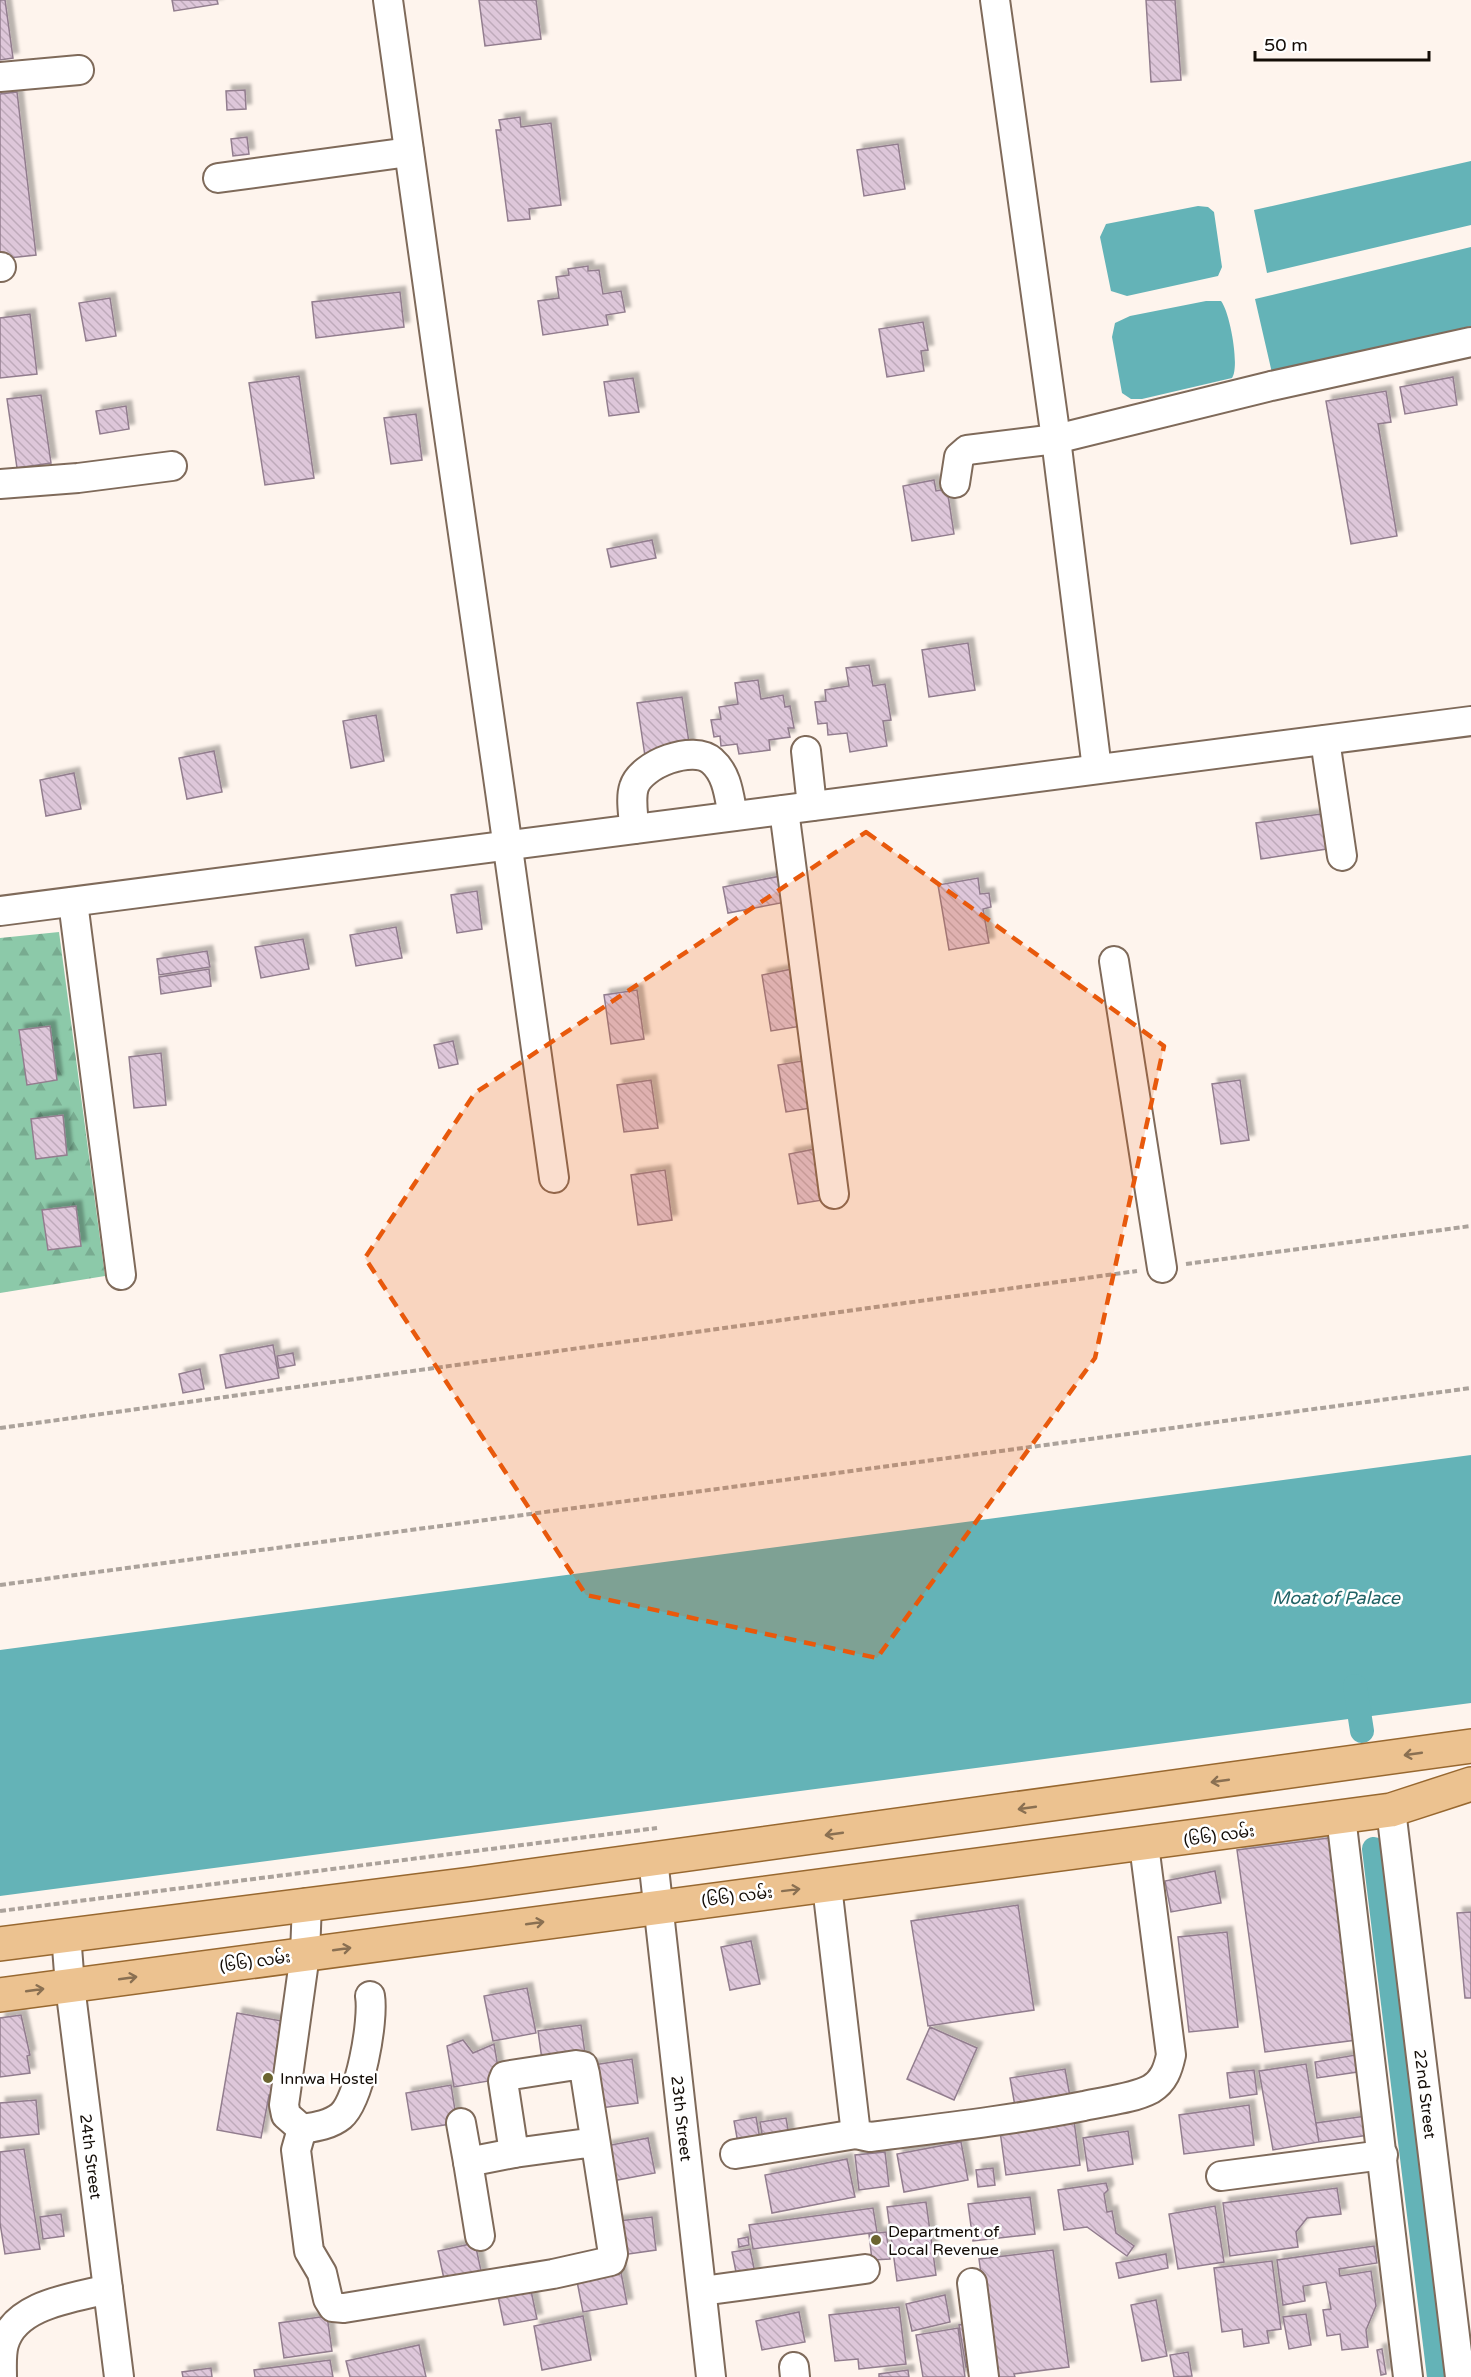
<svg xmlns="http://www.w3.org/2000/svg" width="1471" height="2377" viewBox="0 0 1471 2377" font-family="'Varela Round','Noto Sans Myanmar',sans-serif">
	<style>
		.forest { fill: url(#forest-firs) }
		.water { fill: #64b3b7 }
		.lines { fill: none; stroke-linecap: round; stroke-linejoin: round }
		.canal { stroke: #64b3b7; stroke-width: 24 }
		.building { fill: url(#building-back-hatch); stroke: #927d8e; stroke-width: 1.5; filter: url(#shadow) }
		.minor-casing { stroke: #7f6a5a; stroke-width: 32 }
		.major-casing { stroke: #986830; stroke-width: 36 }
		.path { stroke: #aba29b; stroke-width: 4; stroke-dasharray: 6 3; stroke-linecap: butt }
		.minor { stroke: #fff; stroke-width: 28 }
		.major { stroke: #ecc290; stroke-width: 33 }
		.oneway { stroke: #8a7052 }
		.marked { fill: #e8590c; fill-opacity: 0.2; stroke: #e8590c; stroke-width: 4.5; stroke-dasharray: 12 8; stroke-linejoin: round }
		.poi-dot { fill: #6b6430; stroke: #fff; stroke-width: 2 }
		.labels { text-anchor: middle; stroke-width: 5; stroke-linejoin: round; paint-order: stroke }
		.street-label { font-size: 16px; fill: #130c06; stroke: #fff }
		.poi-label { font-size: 16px; fill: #130c06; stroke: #fff; text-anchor: start }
		.water-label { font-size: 18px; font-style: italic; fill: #216366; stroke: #fff }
	</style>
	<defs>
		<pattern id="forest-firs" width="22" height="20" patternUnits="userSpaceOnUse" patternTransform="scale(1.5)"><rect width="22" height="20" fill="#8cc9a9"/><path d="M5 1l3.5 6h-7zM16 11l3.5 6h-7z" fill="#78ab90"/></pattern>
		<pattern id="building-back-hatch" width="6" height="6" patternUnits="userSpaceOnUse" patternTransform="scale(1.5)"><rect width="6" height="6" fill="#dec7da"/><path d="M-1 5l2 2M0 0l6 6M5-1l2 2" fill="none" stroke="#beaaba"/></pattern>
		<filter id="shadow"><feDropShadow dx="5.5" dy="-5.5" stdDeviation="1.5" flood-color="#0004"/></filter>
	</defs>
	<rect width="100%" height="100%" fill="#fef4ed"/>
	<path class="forest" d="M 59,932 L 105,1276 L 0,1293 L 0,938 Z"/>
	<path class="water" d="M 1471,161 L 1471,225 L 1267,273 L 1254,210 Z
		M 1198,206 L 1208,207 L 1214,212 L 1222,267 L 1218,276 L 1127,296 L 1111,291 L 1100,237 L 1106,224 Z
		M 1471,247 L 1471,326 L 1272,373 L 1255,299 Z
		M 1206,301 L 1221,301 C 1230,312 1240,367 1232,378 L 1142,399 L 1131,399 L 1122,393 L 1112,337 L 1115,323 L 1130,316 Z
		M 1471,1455 L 1471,1703 L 0,1896 L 0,1650 Z"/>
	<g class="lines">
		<path class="canal" d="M 1355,1686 L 1362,1731
			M 1374,1849 L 1439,2377"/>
	</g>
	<path class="building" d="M 0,0 L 5,0 L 13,58 L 0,60 Z
		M 172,0 L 217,0 L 218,4 L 174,11 Z
		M 479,0 L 536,0 L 541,39 L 485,46 Z
		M 1146,0 L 1175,0 L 1181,80 L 1151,82 Z
		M 245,90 L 246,109 L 227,110 L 226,91 Z
		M 17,92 L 36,255 L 0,259 L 0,94 Z
		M 520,117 L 521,127 L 551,123 L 561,205 L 529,209 L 530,219 L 508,221 L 496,130 L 501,130 L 499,120 Z
		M 247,137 L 249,154 L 233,156 L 231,139 Z
		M 898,144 L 905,189 L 864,196 L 857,150 Z
		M 588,266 L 588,271 L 599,270 L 603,294 L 621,291 L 625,312 L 606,315 L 608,325 L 543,335 L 538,301 L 559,298 L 556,277 L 569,275 L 568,269 Z
		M 400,292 L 404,327 L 316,338 L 312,302 Z
		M 110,298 L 116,336 L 86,341 L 79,303 Z
		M 30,314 L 37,374 L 0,378 L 0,318 Z
		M 923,322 L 928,350 L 921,351 L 924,371 L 887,377 L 879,329 Z
		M 299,376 L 314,478 L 265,485 L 249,383 Z
		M 1453,377 L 1457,405 L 1405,414 L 1400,387 Z
		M 633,378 L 639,412 L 609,416 L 604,382 Z
		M 1386,391 L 1391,422 L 1378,424 L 1397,536 L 1351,544 L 1326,401 Z
		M 41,395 L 51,463 L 17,468 L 7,399 Z
		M 126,406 L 129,429 L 100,434 L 96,411 Z
		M 416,414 L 422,460 L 391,464 L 384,418 Z
		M 934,480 L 936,491 L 947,489 L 954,534 L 912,541 L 903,486 Z
		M 652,540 L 656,558 L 611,567 L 607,549 Z
		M 968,643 L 975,690 L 929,697 L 922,650 Z
		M 869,665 L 873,686 L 885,684 L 891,720 L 883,721 L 887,746 L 850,752 L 847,733 L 828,735 L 827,723 L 818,724 L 815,702 L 826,701 L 825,690 L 849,686 L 846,668 Z
		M 758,680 L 761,699 L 783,695 L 785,707 L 790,706 L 794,728 L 788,728 L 790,737 L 769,740 L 770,750 L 739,754 L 737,744 L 721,746 L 720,736 L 714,737 L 711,720 L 721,719 L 719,707 L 738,704 L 735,683 Z
		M 682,697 L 690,749 L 645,756 L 637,703 Z
		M 376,715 L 384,761 L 351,768 L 343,721 Z
		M 214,751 L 222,792 L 187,799 L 179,758 Z
		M 74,773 L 81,809 L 46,816 L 40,780 Z
		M 1328,813 L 1333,848 L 1261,859 L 1256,823 Z
		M 781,876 L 786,902 L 728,913 L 723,887 Z
		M 978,878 L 980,894 L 989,893 L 991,907 L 983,909 L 989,943 L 949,950 L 938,885 Z
		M 477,891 L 482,929 L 457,933 L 451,895 Z
		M 396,927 L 402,958 L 356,966 L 350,935 Z
		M 303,939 L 309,969 L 261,978 L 255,947 Z
		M 207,951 L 210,967 L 159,975 L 157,959 Z
		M 209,969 L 211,986 L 161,994 L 159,977 Z
		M 792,969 L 802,1026 L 771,1031 L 762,975 Z
		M 637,990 L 644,1039 L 611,1044 L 604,995 Z
		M 50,1026 L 57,1080 L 27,1085 L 19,1030 Z
		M 453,1041 L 458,1064 L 439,1068 L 434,1045 Z
		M 161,1053 L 166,1105 L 134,1108 L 129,1057 Z
		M 802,1061 L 811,1108 L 786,1112 L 778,1065 Z
		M 651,1080 L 658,1128 L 624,1132 L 617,1085 Z
		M 1240,1080 L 1249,1140 L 1221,1144 L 1212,1084 Z
		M 63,1115 L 67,1155 L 36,1159 L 31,1119 Z
		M 815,1149 L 823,1200 L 798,1204 L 789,1154 Z
		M 665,1170 L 672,1220 L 638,1225 L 631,1175 Z
		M 76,1206 L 81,1246 L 48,1250 L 42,1210 Z
		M 273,1345 L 279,1378 L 226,1388 L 220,1355 Z
		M 293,1353 L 295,1365 L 279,1368 L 277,1356 Z
		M 200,1369 L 204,1389 L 183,1393 L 179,1374 Z
		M 1336,1837 L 1364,2039 L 1265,2052 L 1237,1850 Z
		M 1215,1871 L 1221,1903 L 1171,1912 L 1165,1881 Z
		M 1018,1905 L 1034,2010 L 928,2026 L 911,1921 Z
		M 1471,1912 L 1471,1998 L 1465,1998 L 1457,1913 Z
		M 1227,1932 L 1238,2027 L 1189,2032 L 1178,1937 Z
		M 751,1941 L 760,1984 L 730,1990 L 721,1947 Z
		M 527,1988 L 536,2033 L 493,2041 L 484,1996 Z
		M 237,2013 L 282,2021 L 275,2059 L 295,2062 L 289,2098 L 269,2095 L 261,2138 L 217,2130 Z
		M 21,2015 L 30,2055 L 27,2056 L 30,2073 L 0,2077 L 0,2018 Z
		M 581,2025 L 586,2061 L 543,2067 L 538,2031 Z
		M 930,2027 L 977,2048 L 954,2100 L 907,2079 Z
		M 463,2040 L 473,2053 L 494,2044 L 500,2079 L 454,2087 L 447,2046 Z
		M 1361,2054 L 1364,2071 L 1317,2078 L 1315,2062 Z
		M 632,2059 L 638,2103 L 593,2109 L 587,2066 Z
		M 1306,2064 L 1319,2142 L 1273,2150 L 1259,2071 Z
		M 1065,2069 L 1071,2102 L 1016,2112 L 1010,2078 Z
		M 1254,2070 L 1257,2094 L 1230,2098 L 1227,2073 Z
		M 451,2085 L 457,2123 L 412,2130 L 406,2093 Z
		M 36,2100 L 39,2134 L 0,2138 L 0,2103 Z
		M 1249,2105 L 1254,2145 L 1184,2154 L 1179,2115 Z
		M 1366,2116 L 1369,2135 L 1319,2142 L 1316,2123 Z
		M 756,2117 L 761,2145 L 739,2149 L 734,2121 Z
		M 786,2118 L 790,2141 L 764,2145 L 760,2122 Z
		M 1074,2121 L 1080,2165 L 1006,2175 L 1000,2131 Z
		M 1128,2131 L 1133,2164 L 1088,2171 L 1083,2138 Z
		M 648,2138 L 655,2173 L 612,2181 L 606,2146 Z
		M 961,2142 L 968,2180 L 904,2192 L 897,2154 Z
		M 24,2149 L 40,2249 L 5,2254 L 0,2223 L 0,2152 Z
		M 885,2152 L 889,2186 L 859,2190 L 855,2155 Z
		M 847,2159 L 855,2197 L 772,2213 L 765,2175 Z
		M 993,2168 L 995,2185 L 978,2187 L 976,2170 Z
		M 1106,2183 L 1108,2190 L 1104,2194 L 1107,2212 L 1112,2211 L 1116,2233 L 1134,2246 L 1127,2256 L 1087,2227 L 1064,2230 L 1058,2190 Z
		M 1337,2188 L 1341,2214 L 1307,2218 L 1296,2232 L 1298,2247 L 1230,2256 L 1223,2203 Z
		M 1030,2197 L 1035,2234 L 973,2241 L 968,2204 Z
		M 926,2202 L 936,2275 L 897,2281 L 887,2207 Z
		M 1215,2206 L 1224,2262 L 1178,2269 L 1169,2214 Z
		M 873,2208 L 877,2232 L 753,2249 L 749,2225 Z
		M 61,2214 L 64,2236 L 43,2239 L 40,2217 Z
		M 652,2217 L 656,2250 L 615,2256 L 610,2222 Z
		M 886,2232 L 890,2259 L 872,2260 L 869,2234 Z
		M 748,2237 L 749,2245 L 739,2247 L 738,2239 Z
		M 475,2243 L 484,2285 L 447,2293 L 438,2251 Z
		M 1374,2246 L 1377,2263 L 1339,2269 L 1340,2276 L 1371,2271 L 1376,2306 L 1366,2330 L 1368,2347 L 1342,2350 L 1340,2334 L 1327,2336 L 1323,2310 L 1331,2309 L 1326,2282 L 1303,2286 L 1305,2301 L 1283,2305 L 1277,2260 Z
		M 750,2249 L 755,2273 L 737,2277 L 732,2252 Z
		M 1053,2250 L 1069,2367 L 1014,2374 L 1015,2377 L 995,2377 L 979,2259 Z
		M 1166,2254 L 1168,2268 L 1119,2278 L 1116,2263 Z
		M 1272,2261 L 1281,2329 L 1267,2331 L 1269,2343 L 1244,2347 L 1242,2329 L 1222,2332 L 1214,2268 Z
		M 619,2262 L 627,2304 L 583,2312 L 575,2271 Z
		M 529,2281 L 537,2319 L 504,2325 L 496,2287 Z
		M 945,2295 L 950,2322 L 912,2331 L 906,2304 Z
		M 1156,2300 L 1167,2356 L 1142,2361 L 1131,2305 Z
		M 899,2307 L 906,2364 L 859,2369 L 858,2359 L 835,2361 L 829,2315 Z
		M 799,2312 L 805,2342 L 762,2350 L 756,2321 Z
		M 1306,2314 L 1311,2345 L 1289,2349 L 1283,2317 Z
		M 327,2316 L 332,2351 L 284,2358 L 279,2323 Z
		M 583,2316 L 591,2360 L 542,2370 L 534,2326 Z
		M 972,2323 L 979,2364 L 966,2367 L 959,2325 Z
		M 958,2328 L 965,2377 L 923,2377 L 916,2335 Z
		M 419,2345 L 426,2377 L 350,2377 L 346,2361 Z
		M 1382,2349 L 1386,2374 L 1381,2375 L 1377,2350 Z
		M 1188,2352 L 1192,2376 L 1174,2377 L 1170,2355 Z
		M 330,2360 L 333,2377 L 255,2377 L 254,2370 Z
		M 211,2368 L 212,2377 L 183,2377 L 182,2372 Z
		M 908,2370 L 909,2377 L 879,2377 L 879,2374 Z"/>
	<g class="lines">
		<defs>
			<g id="minor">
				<path d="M 388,0 C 441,393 501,785 554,1178"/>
				<path d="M 995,0 L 1056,439 L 1097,769"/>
				<path d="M 0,77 L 79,70"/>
				<path d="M 218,178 L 409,152"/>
				<path d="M 0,267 L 1,267"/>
				<path d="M 955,483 L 959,457 L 967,450 L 1056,439 L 1271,386 L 1471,342"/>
				<path d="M 0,484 L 78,478 L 172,466"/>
				<path d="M 1325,740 L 1342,856"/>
				<path d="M 806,751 L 812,806"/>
				<path d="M 784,810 L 834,1194"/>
				<path d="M 634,829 C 634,817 630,799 634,787 C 641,764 694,744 712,761 C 728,775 729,797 733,816"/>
				<path d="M 73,902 L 121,1275"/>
				<path d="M 0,911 L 1471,721"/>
				<path d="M 1114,961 L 1162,1268"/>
				<path id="s1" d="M 1391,1810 L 1460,2377"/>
				<path d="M 1341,1817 L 1408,2377"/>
				<path id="s2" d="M 653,1859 L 711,2377"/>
				<path d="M 827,1886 L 856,2134 L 870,2137 C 942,2128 1013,2120 1084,2106 C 1105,2101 1132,2099 1151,2089 C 1164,2081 1168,2069 1171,2055 L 1144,1845"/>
				<path d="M 307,1903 L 305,1954 L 284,2105 L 286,2115 L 302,2129 C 315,2127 330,2125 341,2116 C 360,2100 374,2020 370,1996"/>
				<path id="s3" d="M 66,1934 L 70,1986 L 119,2377"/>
				<path d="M 461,2123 L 468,2162"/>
				<path d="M 302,2129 L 296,2150 L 309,2251 L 322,2273 L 328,2299 L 333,2307 L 344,2308 L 553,2274 L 611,2261 L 613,2254 L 585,2074 L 583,2066 L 576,2065 L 505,2076 L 503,2081 L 514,2153 L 595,2142"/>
				<path d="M 735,2154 L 856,2134"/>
				<path d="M 1221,2176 L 1383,2155"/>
				<path d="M 480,2236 L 468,2162 L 514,2153"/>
				<path d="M 972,2283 L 984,2377"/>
				<path d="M 702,2291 L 865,2269"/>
				<path d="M 794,2367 L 795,2377"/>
				<path d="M 2,2377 C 2,2367 1,2354 4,2344 C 15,2304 73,2298 108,2289"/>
			</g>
			<path id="major" d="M 0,1944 L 471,1884 L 1471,1746
				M 0,1995 L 1391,1810 L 1471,1784"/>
		</defs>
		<use href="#minor" class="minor-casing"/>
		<use href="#major" class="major-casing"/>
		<path class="path" d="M 1186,1264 L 1471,1226
			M 0,1428 L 1137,1271
			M 0,1585 L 1471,1388
			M 0,1911 L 657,1828"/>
		<use href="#minor" class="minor"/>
		<use href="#major" class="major"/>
	</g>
	<defs><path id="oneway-shaft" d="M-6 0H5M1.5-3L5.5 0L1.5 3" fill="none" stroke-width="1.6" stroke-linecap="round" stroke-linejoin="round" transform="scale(1.5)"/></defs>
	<g class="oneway">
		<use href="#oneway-shaft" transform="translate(1413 1754) rotate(172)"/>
		<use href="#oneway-shaft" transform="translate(1220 1781) rotate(172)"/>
		<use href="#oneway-shaft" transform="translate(1027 1808) rotate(172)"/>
		<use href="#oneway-shaft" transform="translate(834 1834) rotate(172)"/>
		<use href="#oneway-shaft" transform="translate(791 1890) rotate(-7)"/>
		<use href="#oneway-shaft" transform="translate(535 1923) rotate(-8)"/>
		<use href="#oneway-shaft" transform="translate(342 1949) rotate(-8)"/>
		<use href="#oneway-shaft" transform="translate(128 1978) rotate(-8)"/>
		<use href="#oneway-shaft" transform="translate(35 1990) rotate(-8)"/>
	</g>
	<path class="marked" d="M 866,832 L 1164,1046 L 1095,1358 L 877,1658 L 586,1595 L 365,1258 L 475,1093 Z"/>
	<g class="poi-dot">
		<circle cx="268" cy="2078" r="6"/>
		<circle cx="876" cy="2240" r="6"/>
	</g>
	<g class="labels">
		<g class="street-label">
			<text transform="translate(1219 1835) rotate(-8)" y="6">(၆၆) လမ်း</text>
			<text transform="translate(737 1896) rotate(-7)" y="6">(၆၆) လမ်း</text>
			<text transform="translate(255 1961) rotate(-8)" y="6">(၆၆) လမ်း</text>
			<text dy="6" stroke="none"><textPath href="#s1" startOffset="286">22nd Street</textPath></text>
			<text dy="6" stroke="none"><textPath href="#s2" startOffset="261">23th Street</textPath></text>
			<text dy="6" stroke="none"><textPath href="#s3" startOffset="224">24th Street</textPath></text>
		</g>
		<g class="poi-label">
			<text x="280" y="2084">Innwa Hostel</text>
			<text x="888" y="2237">Department of<tspan x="888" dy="18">Local Revenue</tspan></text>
		</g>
		<g class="water-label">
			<text x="1336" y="1604">Moat of Palace</text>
		</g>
	</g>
	<path d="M1255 51v9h174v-9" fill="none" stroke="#130c06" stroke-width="3"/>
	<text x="1264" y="51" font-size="18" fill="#130c06" stroke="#ffffff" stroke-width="4.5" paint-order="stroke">50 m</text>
</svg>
